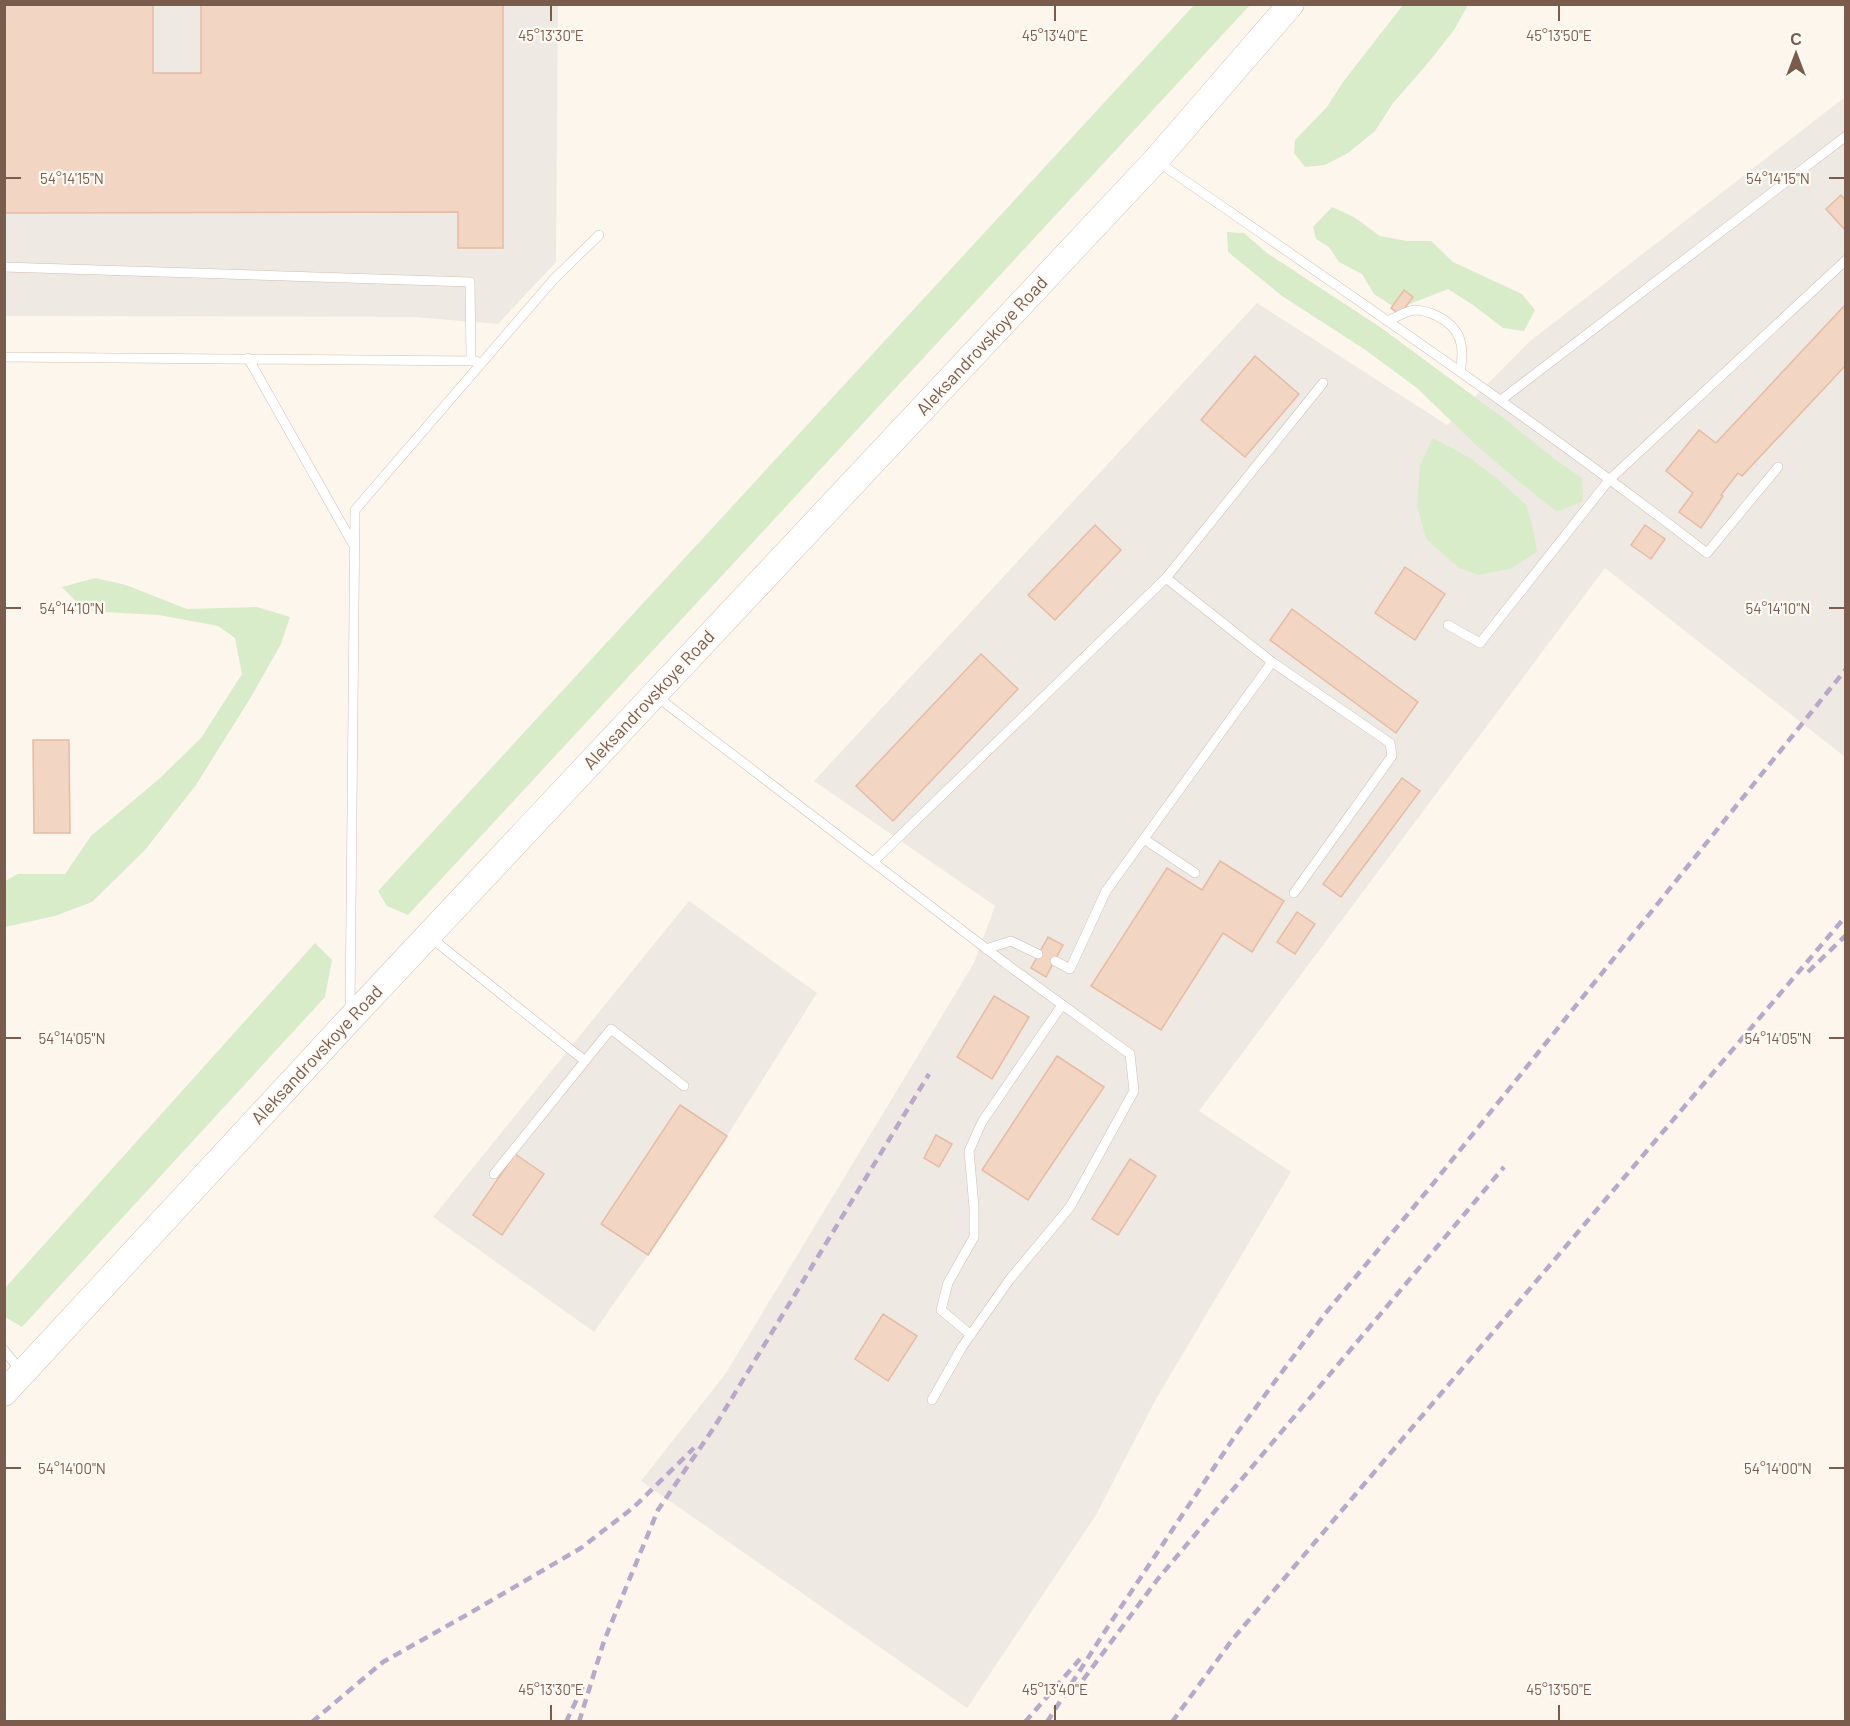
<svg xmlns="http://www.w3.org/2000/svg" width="1850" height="1726" viewBox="0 0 1850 1726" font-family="Barlow,sans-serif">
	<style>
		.industrial { fill: #efe9e4 }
		.green { fill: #d8ecc9 }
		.building { fill: #f3d5c3; stroke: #e6bba3; stroke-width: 1.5 }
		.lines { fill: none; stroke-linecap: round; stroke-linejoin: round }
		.lane-casing { stroke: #d1beb0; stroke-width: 10 }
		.secondary-casing { stroke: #d6c0b0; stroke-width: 27 }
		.lane { stroke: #fff; stroke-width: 9 }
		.secondary { stroke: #fff; stroke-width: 26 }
		.rail { stroke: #b9a8c9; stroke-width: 4.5; stroke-dasharray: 9 6; stroke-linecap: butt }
		.ticks { fill: none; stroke: #7a5c4d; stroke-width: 2 }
		.labels { text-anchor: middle; stroke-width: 4.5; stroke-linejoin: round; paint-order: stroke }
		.street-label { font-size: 18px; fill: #7a5c4d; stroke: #fffaf3 }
		.ticks-label { font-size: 15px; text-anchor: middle; fill: #7a5c4d; stroke: #fffaf3; stroke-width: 4.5; stroke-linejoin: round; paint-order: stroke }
	</style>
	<rect width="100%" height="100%" fill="#fdf6ec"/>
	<path class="industrial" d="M 5,5 L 558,5 L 556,262 L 498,324 L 414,317 L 5,316 Z
		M 1845,97 L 1845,757 L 1605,568 L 1199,1111 L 1291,1172 L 1156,1399 L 1096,1515 L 967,1708 L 641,1481 L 726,1373 L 974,963 L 995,906 L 814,781 L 1257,303 L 1447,425 L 1529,342 Z
		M 689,901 L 817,993 L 727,1136 L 648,1255 L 594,1332 L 433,1217 Z"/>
	<path class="green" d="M 1195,4 L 1250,5 L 408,915 L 387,906 L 378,891 Z
		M 1403,5 L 1468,5 L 1454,30 L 1428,63 L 1393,103 L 1375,131 L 1348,153 L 1325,165 L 1305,167 L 1294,153 L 1295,140 L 1327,107 L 1343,82 Z
		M 1332,207 L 1354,217 L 1380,236 L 1407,241 L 1431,241 L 1453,262 L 1522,294 L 1535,310 L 1524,331 L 1503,328 L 1473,305 L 1448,289 L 1397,309 L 1374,294 L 1362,274 L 1339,262 L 1329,247 L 1316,239 L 1313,227 Z
		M 1227,232 L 1244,233 L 1267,253 L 1380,327 L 1510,423 L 1552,457 L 1582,478 L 1583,501 L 1557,512 L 1523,485 L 1477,446 L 1417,388 L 1364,349 L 1282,296 L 1228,252 Z
		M 1433,438 L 1470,458 L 1500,481 L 1526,505 L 1532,524 L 1537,552 L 1510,569 L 1478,575 L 1459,568 L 1426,539 L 1417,506 L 1420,465 Z
		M 95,578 L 126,585 L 187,609 L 257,607 L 290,617 L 281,644 L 251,697 L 196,785 L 145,850 L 92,902 L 55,916 L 5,927 L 5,881 L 18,874 L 65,874 L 91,836 L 159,779 L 201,738 L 242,674 L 235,638 L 218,626 L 159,615 L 85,611 L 62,587 Z
		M 315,943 L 332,960 L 325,997 L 22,1327 L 5,1317 L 5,1288 Z"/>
	<path class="building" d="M 4,4 L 153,4 L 153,73 L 201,73 L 201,4 L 503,4 L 503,248 L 458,248 L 458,212 L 4,213 Z
		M 1841,195 L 1846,201 L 1846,231 L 1826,209 Z
		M 1404,290 L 1413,297 L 1400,315 L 1391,308 Z
		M 1846,304 L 1846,365 L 1742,476 L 1738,473 L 1721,495 L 1723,496 L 1701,528 L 1679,512 L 1693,493 L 1666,471 L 1699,430 L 1716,443 Z
		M 1255,356 L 1299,394 L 1245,457 L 1201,420 Z
		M 1095,525 L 1121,550 L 1055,620 L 1028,595 Z
		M 1645,525 L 1665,539 L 1651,559 L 1631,545 Z
		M 1405,567 L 1445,594 L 1415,640 L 1375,613 Z
		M 1292,609 L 1418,702 L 1396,733 L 1270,640 Z
		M 981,654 L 1018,689 L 893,821 L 856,786 Z
		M 33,740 L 69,740 L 70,833 L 34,833 Z
		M 1402,778 L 1420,791 L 1341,897 L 1323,884 Z
		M 1220,861 L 1284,901 L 1252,952 L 1223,933 L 1161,1030 L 1091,986 L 1167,868 L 1202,890 Z
		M 1297,912 L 1315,924 L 1295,954 L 1277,942 Z
		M 1048,937 L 1063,945 L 1046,977 L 1031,968 Z
		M 994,996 L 1029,1017 L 992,1079 L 957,1057 Z
		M 1057,1056 L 1104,1087 L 1028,1200 L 982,1170 Z
		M 680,1105 L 727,1136 L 648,1255 L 601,1224 Z
		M 936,1135 L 952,1144 L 939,1167 L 924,1158 Z
		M 515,1154 L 544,1174 L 502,1235 L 473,1215 Z
		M 1130,1159 L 1156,1176 L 1118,1235 L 1092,1219 Z
		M 883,1314 L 917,1336 L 888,1381 L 855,1359 Z"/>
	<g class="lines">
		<defs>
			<path id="lane" d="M 1158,162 C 1343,290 1529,416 1707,553 L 1778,467
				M 4,267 L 470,282 L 471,360
				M 1387,321 C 1395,318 1406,311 1414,310 C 1421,310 1431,313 1437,316 C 1462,328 1465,347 1460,372
				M 4,357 L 476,361
				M 248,358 L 353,544
				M 1501,400 L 1846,136
				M 1166,578 L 1272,662
				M 1448,625 L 1480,643 L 1609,480 L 1846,260
				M 656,696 L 1005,963 L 1130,1054 L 1134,1091 L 1070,1207 L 1010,1279 L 962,1347 L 932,1400
				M 1144,839 L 1195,873
				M 873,862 L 1166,578 L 1323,383
				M 430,937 L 585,1061 L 611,1029 L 684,1086
				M 986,949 L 1011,941 L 1038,954
				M 1055,961 L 1070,969 L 1106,891 L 1272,662 L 1390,743 L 1392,756 L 1294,893
				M 350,1010 L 355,510 L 554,279 L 599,235
				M 494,1174 L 585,1061
				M 971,1335 L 941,1310 L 948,1283 L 974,1237 L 974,1207 L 969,1151 L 982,1122 L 1062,1005
				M 4,1350 L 21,1371"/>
			<path id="secondary" d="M 4,1393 L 350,1019 L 1156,160 L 1291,4"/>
		</defs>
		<use href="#lane" class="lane-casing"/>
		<use href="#secondary" class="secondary-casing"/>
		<use href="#lane" class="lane"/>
		<use href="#secondary" class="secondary"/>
		<path class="rail" d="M 1808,972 L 1846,935
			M 1083,1680 L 1157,1580 L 1504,1167
			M 312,1722 L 383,1662 L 470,1613 L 581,1548 L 634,1507 L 694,1448
			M 566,1722 L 585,1682
			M 579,1722 L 604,1641 L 658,1510 L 715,1426 L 929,1074
			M 1025,1722 L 1080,1659
			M 1047,1722 L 1109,1625 L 1237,1433 L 1324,1315 L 1432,1185 L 1846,669
			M 1172,1722 L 1232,1640 L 1846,916"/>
	</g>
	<path class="ticks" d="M 551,6 L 551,21M 1055,6 L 1055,21M 1559,6 L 1559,21M 6,178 L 21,178M 1829,178 L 1844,178M 6,608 L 21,608M 1829,608 L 1844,608M 6,1038 L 21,1038M 1829,1038 L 1844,1038M 6,1468 L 21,1468M 1829,1468 L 1844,1468M 551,1705 L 551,1720M 1055,1705 L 1055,1720M 1559,1705 L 1559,1720"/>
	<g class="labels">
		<g class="street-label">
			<text transform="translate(982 346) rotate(-47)" y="6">Aleksandrovskoye Road</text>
			<text transform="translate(649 700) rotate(-47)" y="6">Aleksandrovskoye Road</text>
			<text transform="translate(317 1055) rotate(-47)" y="6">Aleksandrovskoye Road</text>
		</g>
	</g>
	<g class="ticks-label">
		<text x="551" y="41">45°13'30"E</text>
		<text x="1055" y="41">45°13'40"E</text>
		<text x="1559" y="41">45°13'50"E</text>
		<text x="72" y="184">54°14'15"N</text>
		<text x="1778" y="184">54°14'15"N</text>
		<text x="72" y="614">54°14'10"N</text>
		<text x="1778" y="614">54°14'10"N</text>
		<text x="72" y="1044">54°14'05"N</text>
		<text x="1778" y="1044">54°14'05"N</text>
		<text x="72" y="1474">54°14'00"N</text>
		<text x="1778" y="1474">54°14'00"N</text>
		<text x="551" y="1695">45°13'30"E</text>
		<text x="1055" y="1695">45°13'40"E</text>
		<text x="1559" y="1695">45°13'50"E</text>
	</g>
	<rect width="1850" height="1726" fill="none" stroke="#7a5c4d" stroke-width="12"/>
	<g transform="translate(1796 54)" stroke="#fffaf3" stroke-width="4.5" paint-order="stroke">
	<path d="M0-4.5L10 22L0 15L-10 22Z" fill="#7a5c4d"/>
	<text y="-9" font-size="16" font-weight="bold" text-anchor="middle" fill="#7a5c4d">С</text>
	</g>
</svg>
